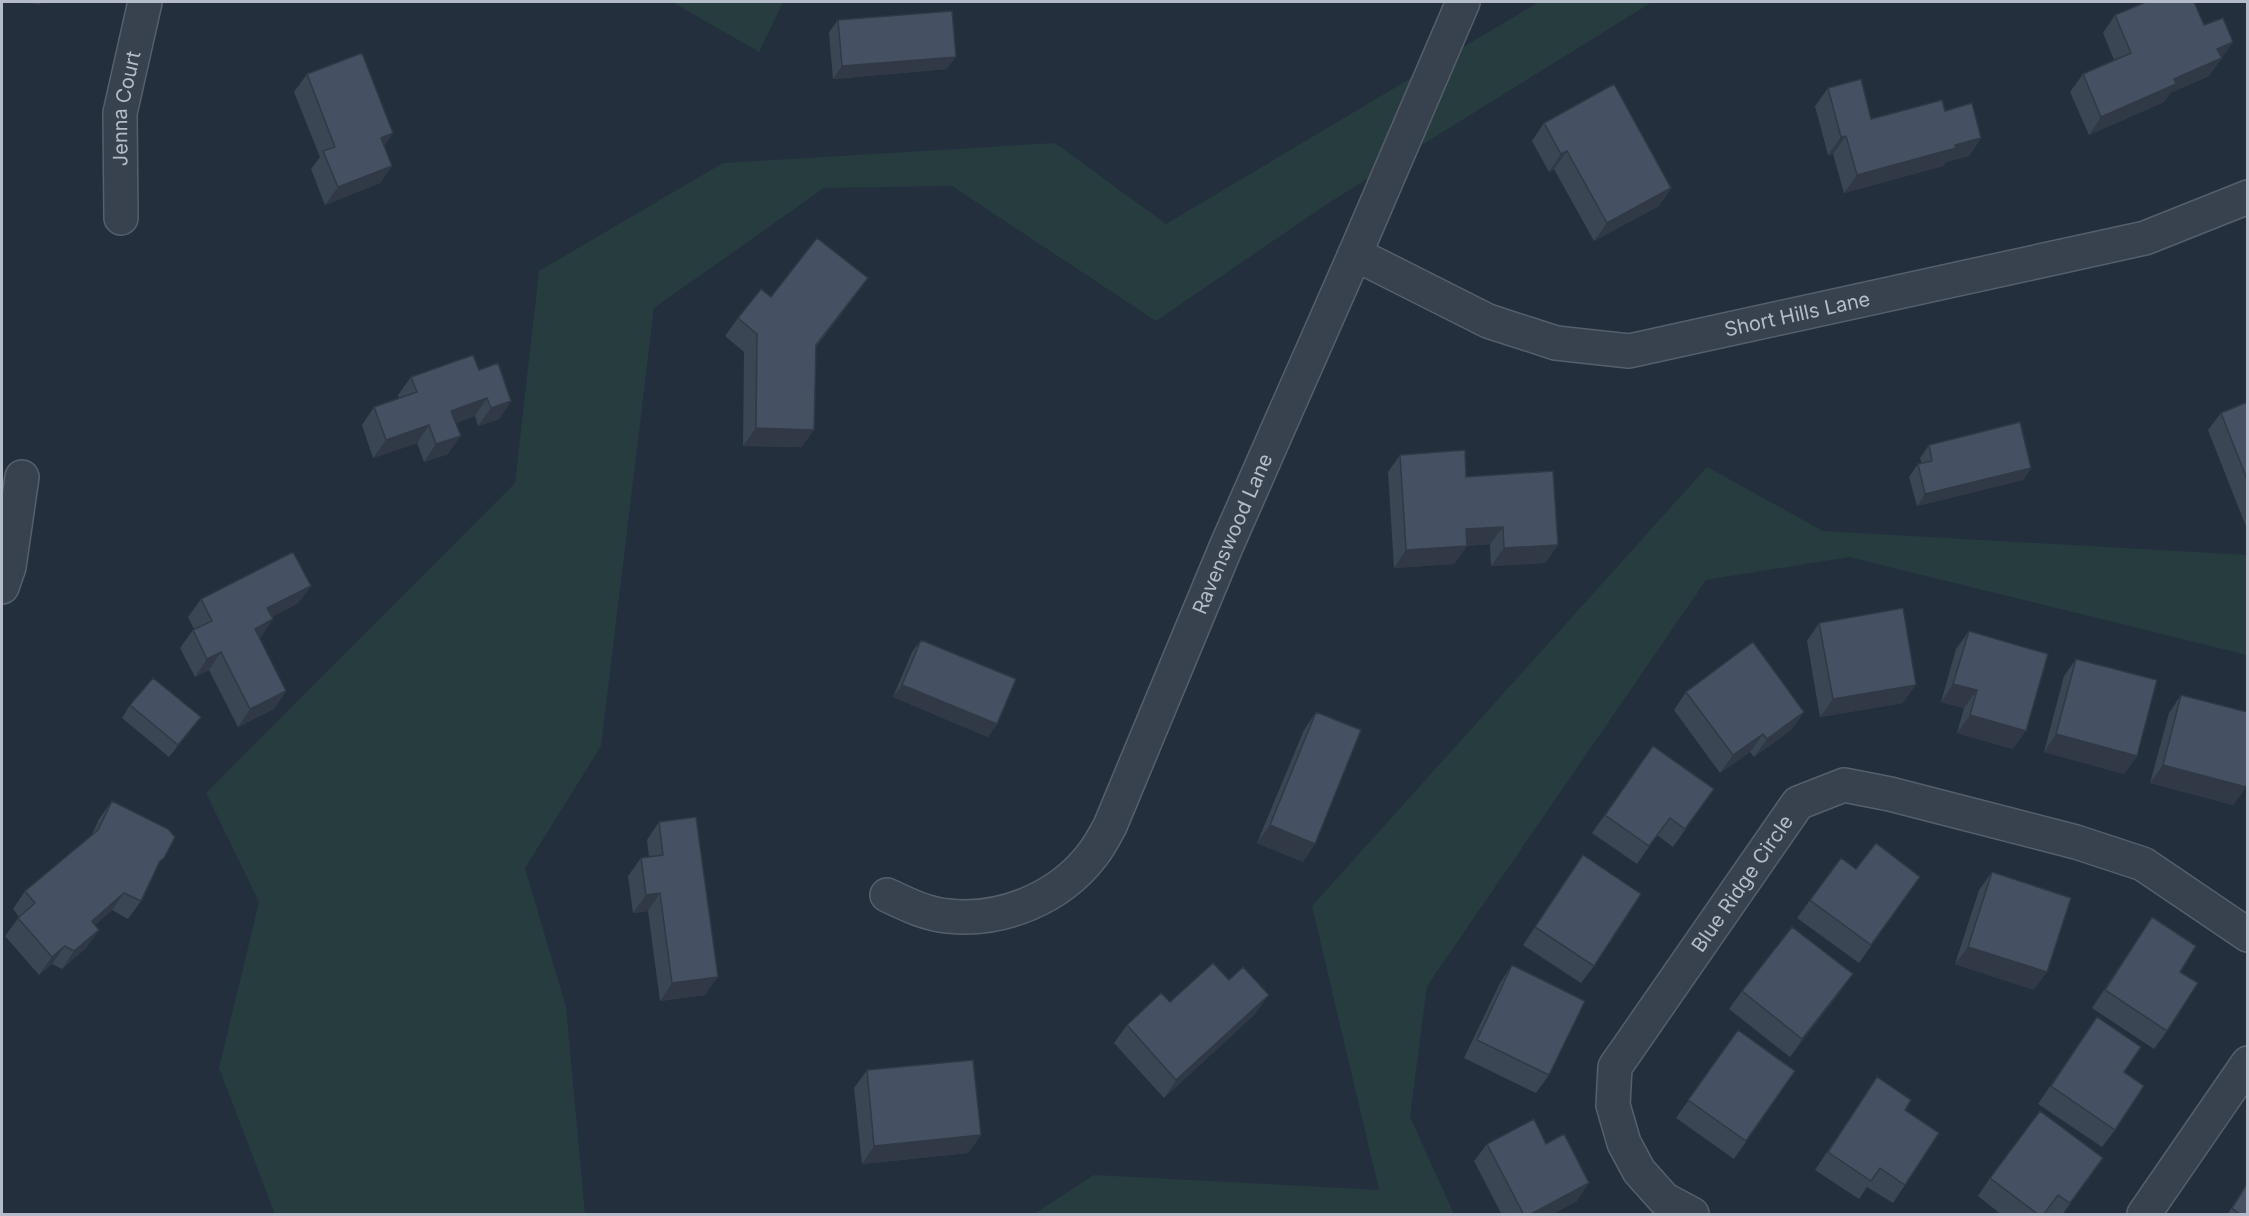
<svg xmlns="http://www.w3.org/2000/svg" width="2249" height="1216" viewBox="0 0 2249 1216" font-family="Inter,sans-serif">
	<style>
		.green { fill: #263c3f }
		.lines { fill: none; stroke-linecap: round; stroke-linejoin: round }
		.minor-casing { stroke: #565f6c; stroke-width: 36 }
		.minor { stroke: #38414e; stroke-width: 33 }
		.wall { fill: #3b4654 }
		.shaded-wall { fill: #303945 }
		.building { fill: #455162; stroke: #303945; stroke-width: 1.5 }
		.labels { text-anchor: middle; stroke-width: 6; stroke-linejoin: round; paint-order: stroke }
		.street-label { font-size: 20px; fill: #b4bcc9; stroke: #1d2633 }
	</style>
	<rect width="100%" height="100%" fill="#242f3e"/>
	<path class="green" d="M 672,2 L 783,2 L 759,52 Z
		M 1539,2 L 1652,2 L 1327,204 L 1156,321 L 952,186 L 824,188 L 654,308 L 601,746 L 525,868 L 566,1007 L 585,1214 L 275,1214 L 219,1068 L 259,902 L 206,793 L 515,483 L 539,271 L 723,163 L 1055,143 L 1166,224 Z
		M 1707,467 L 1823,531 L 2247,555 L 2247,655 L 1849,557 L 1706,580 L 1427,986 L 1410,1117 L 1454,1214 L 1034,1214 L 1094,1175 L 1379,1190 L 1312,906 Z"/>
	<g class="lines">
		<defs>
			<g id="minor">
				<path id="s1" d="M 121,218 L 120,113 L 145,2"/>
				<path id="s2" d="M 1355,254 L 1488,321 L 1556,343 L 1629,351 L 2145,238 L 2248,197"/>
				<path d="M 2,587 L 9,567 L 22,477"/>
				<path id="s3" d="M 887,895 C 906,904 926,914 948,916 C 1002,922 1060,898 1093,854 C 1100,845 1105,835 1110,826 L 1226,547 L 1355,254 L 1463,2"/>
				<path id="s4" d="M 1692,1214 L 1664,1199 L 1639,1171 L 1624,1143 L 1613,1105 L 1615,1067 L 1798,803 L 1844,785 L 1890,794 L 2076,842 L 2143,864 L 2248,935"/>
				<path d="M 2144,1214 L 2248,1063"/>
			</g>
		</defs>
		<use href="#minor" class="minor-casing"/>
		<use href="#minor" class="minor"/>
	</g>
	<path class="wall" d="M 2115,15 L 2204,25 L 2233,42 L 2209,76 L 2170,93 L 2164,102 L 2089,135 L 2070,92 L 2083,74 L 2114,60 L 2103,33 Z
		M 838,20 L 947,69 L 833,79 L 829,32 Z
		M 307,74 L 393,133 L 384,146 L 392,166 L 380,183 L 325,205 L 311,169 L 320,157 L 294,92 Z
		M 1828,88 L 1871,119 L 1945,111 L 1981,138 L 1969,156 L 1946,162 L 1943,166 L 1844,193 L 1833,154 L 1828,155 L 1815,106 Z
		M 1544,123 L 1671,188 L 1659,206 L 1594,241 L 1554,169 L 1549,172 L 1532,141 Z
		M 868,278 L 855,296 L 816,347 L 802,447 L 743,446 L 744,352 L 725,336 L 738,318 L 771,297 Z
		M 479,370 L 511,401 L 499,419 L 478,426 L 475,416 L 456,423 L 448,454 L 424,462 L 417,443 L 373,458 L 362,425 L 374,407 L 399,398 L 398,395 L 411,377 Z
		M 2247,402 L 2247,529 L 2208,430 L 2221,413 Z
		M 1929,445 L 2031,468 L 2023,480 L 1917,506 L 1909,477 L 1918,464 L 1922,464 L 1920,458 Z
		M 1400,455 L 1466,477 L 1558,545 L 1545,563 L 1491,566 L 1490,544 L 1467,546 L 1454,564 L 1394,568 L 1388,472 Z
		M 311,586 L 298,603 L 272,617 L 261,637 L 259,638 L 286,691 L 274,709 L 238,727 L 209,670 L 195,677 L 180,648 L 193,630 L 194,629 L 188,617 L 201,599 Z
		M 1819,623 L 1903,703 L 1820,717 L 1807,641 Z
		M 1969,631 L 2013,749 L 1957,733 L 1964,708 L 1941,702 L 1956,649 Z
		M 921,640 L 997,724 L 988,737 L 893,697 L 912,652 Z
		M 2076,659 L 2137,756 L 2124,774 L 2044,752 L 2064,676 Z
		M 1686,692 L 1804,712 L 1791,730 L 1754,757 L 1750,752 L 1720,773 L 1674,710 Z
		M 2181,695 L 2246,787 L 2233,805 L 2150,783 L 2169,713 Z
		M 130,705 L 192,729 L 169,757 L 122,718 Z
		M 1316,712 L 1303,862 L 1257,843 L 1304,730 Z
		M 1653,746 L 1714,789 L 1673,847 L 1657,835 L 1637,864 L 1592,833 Z
		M 112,801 L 156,870 L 141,901 L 128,919 L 112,910 L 95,925 L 99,930 L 86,948 L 62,969 L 52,964 L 39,975 L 5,936 L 19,917 L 13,909 L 25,891 L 92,835 L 99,819 Z
		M 659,822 L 705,995 L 660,1001 L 648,911 L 633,913 L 628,876 L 641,858 L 649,857 L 647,840 Z
		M 1583,855 L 1594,966 L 1581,983 L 1523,945 Z
		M 1856,869 L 1920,877 L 1859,963 L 1797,918 L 1810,900 Z
		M 1992,872 L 2034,990 L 1955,964 L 1979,890 Z
		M 2152,917 L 2180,972 L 2167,1031 L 2154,1049 L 2092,1008 Z
		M 1512,965 L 1549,1075 L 1536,1093 L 1464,1058 L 1500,983 Z
		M 1742,991 L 1840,992 L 1790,1057 L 1729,1009 Z
		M 1170,1002 L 1256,1013 L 1164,1098 L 1114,1043 L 1127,1025 Z
		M 2097,1017 L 2124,1072 L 2115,1130 L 2102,1147 L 2038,1104 Z
		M 1738,1030 L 1795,1071 L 1734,1159 L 1676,1118 Z
		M 867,1070 L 981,1135 L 968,1153 L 862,1164 L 854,1088 Z
		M 1877,1077 L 1905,1110 L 1905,1185 L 1893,1203 L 1867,1187 L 1859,1199 L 1815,1170 Z
		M 1487,1144 L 1577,1201 L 1551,1215 L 1502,1215 L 1474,1161 Z
		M 2103,1158 L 2062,1215 L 2048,1215 L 2045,1213 L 2044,1215 L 2002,1215 L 1978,1196 L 1990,1178 Z
		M 2247,1183 L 2247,1215 L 2227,1215 Z"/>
	<path class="shaded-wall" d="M 22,2 L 42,2 L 40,5 Z
		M 2233,42 L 2209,76 L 2170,93 L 2164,102 L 2089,135 L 2101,117 L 2217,49 Z
		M 956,57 L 947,69 L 833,79 L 842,66 Z
		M 393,133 L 381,151 L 381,138 Z
		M 1846,136 L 1833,154 L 1828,155 L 1841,137 Z
		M 1981,138 L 1969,156 L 1946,162 L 1943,166 L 1844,193 L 1857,175 Z
		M 1567,151 L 1554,169 L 1549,172 L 1561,154 Z
		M 392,166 L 380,183 L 325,205 L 338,187 Z
		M 1671,188 L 1659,206 L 1594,241 L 1607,223 Z
		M 868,278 L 855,296 L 803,363 L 816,345 Z
		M 487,398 L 475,416 L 439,429 L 451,411 Z
		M 511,401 L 499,419 L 478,426 L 491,408 Z
		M 429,425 L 417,443 L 373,458 L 386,440 Z
		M 756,428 L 814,430 L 802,447 L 743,446 Z
		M 461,436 L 448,454 L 424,462 L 436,444 Z
		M 2031,468 L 2023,480 L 1917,506 L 1925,494 Z
		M 1503,527 L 1490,544 L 1453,547 L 1466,529 Z
		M 1558,545 L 1545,563 L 1491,566 L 1504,548 Z
		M 1467,546 L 1454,564 L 1394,568 L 1406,550 Z
		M 311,586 L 298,603 L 255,626 L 267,608 Z
		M 273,619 L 261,637 L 242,647 L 255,629 Z
		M 221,652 L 209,670 L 195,677 L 207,659 Z
		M 1953,684 L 1977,690 L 1964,708 L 1941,702 Z
		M 902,685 L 997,724 L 988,737 L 893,697 Z
		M 1916,685 L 1903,703 L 1820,717 L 1833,699 Z
		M 286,691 L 274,709 L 238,727 L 250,709 Z
		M 1804,712 L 1791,730 L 1754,757 L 1767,739 Z
		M 1970,715 L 2026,731 L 2013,749 L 1957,733 Z
		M 201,717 L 192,729 L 169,757 L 178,745 Z
		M 1763,734 L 1750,752 L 1720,773 L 1733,755 Z
		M 2056,734 L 2137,756 L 2124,774 L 2044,752 Z
		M 2163,765 L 2246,787 L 2233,805 L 2150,783 Z
		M 1270,825 L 1315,844 L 1303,862 L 1257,843 Z
		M 124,893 L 112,910 L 79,939 L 92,921 Z
		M 660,893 L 648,911 L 633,913 L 646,895 Z
		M 99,930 L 86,948 L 62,969 L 74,951 Z
		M 65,946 L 52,964 L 39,975 L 52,957 Z
		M 1968,947 L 2047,972 L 2034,990 L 1955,964 Z
		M 1853,974 L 1840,992 L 1790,1057 L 1802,1039 Z
		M 718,977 L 705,995 L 660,1001 L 672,983 Z
		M 1269,995 L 1256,1013 L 1164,1098 L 1176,1080 Z
		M 981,1135 L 968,1153 L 862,1164 L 874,1146 Z
		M 1589,1183 L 1577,1201 L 1551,1215 L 1529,1215 Z"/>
	<path class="building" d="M 2146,2 L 2194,2 L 2204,25 L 2223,18 L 2233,42 L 2217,49 L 2222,58 L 2174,79 L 2176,84 L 2101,117 L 2083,74 L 2131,53 L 2115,15 Z
		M 952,11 L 956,57 L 842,66 L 838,20 Z
		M 362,53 L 393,133 L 381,138 L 392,166 L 338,187 L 323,151 L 335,147 L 307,74 Z
		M 1861,79 L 1871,119 L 1942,100 L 1945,111 L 1972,103 L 1981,138 L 1955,145 L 1956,148 L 1857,175 L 1846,136 L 1841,137 L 1828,88 Z
		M 1614,84 L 1671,188 L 1607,223 L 1567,151 L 1561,154 L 1544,123 Z
		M 817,238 L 868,278 L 816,345 L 814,430 L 756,428 L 757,334 L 738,318 L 761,289 L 771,297 Z
		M 473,355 L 479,370 L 498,363 L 511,401 L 491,408 L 487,398 L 451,411 L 461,436 L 436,444 L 429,425 L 386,440 L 374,407 L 417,392 L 411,377 Z
		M 2247,402 L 2247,479 L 2221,413 Z
		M 2020,422 L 2031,468 L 1925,494 L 1918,464 L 1932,461 L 1929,445 Z
		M 1465,450 L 1466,477 L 1553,471 L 1558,545 L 1504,548 L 1503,527 L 1466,529 L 1467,546 L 1406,550 L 1400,455 Z
		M 293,552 L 311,586 L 267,608 L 273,619 L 255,629 L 286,691 L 250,709 L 221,652 L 207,659 L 193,630 L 212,621 L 201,599 Z
		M 1903,608 L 1916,685 L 1833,699 L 1819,623 Z
		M 1969,631 L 2048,654 L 2026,731 L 1970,715 L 1977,690 L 1953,684 Z
		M 921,640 L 1016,679 L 997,724 L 902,685 Z
		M 1753,642 L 1804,712 L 1767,739 L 1763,734 L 1733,755 L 1686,692 Z
		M 2076,659 L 2157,680 L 2137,756 L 2056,734 Z
		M 153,678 L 201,717 L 178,745 L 130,705 Z
		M 2181,695 L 2247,712 L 2247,781 L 2246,787 L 2163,765 Z
		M 1316,712 L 1361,730 L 1315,844 L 1270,825 Z
		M 1653,746 L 1714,789 L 1685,829 L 1670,818 L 1649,846 L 1605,815 Z
		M 112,801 L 168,829 L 175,837 L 164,858 L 160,861 L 141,901 L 124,893 L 92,921 L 99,930 L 74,951 L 65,946 L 52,957 L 18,918 L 35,903 L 25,891 L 98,830 Z
		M 696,817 L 718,977 L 672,983 L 660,893 L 646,895 L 641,858 L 663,855 L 659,822 Z
		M 1876,843 L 1920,877 L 1871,945 L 1810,900 L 1841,858 L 1856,869 Z
		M 1583,855 L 1641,894 L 1594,966 L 1535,927 Z
		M 1992,872 L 2071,898 L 2047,972 L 1968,947 Z
		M 2152,917 L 2196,946 L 2180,972 L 2198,983 L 2167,1031 L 2105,990 Z
		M 1792,927 L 1853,974 L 1802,1039 L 1742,991 Z
		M 1213,963 L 1229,980 L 1243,967 L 1269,995 L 1176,1080 L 1127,1025 L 1161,993 L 1170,1002 Z
		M 1512,965 L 1585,1001 L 1549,1075 L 1477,1040 Z
		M 2097,1017 L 2141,1047 L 2124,1072 L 2144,1086 L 2115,1130 L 2051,1086 Z
		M 1738,1030 L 1795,1071 L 1746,1141 L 1688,1100 Z
		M 973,1060 L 981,1135 L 874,1146 L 867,1070 Z
		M 1877,1077 L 1911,1100 L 1905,1110 L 1939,1133 L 1905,1185 L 1880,1168 L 1871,1181 L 1828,1152 Z
		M 2040,1111 L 2103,1158 L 2070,1203 L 2058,1195 L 2043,1215 L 2039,1215 L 1990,1178 Z
		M 1534,1119 L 1546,1144 L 1564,1134 L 1589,1183 L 1529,1215 L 1524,1215 L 1487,1144 Z
		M 2247,1184 L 2247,1215 L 2241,1215 L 2232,1208 Z"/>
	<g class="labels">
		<g class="street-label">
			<text dy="7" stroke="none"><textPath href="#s1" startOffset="110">Jenna Court</textPath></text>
			<text dy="7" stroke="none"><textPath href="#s2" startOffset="466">Short Hills Lane</textPath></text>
			<text dy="7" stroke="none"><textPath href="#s3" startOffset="579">Ravenswood Lane</textPath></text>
			<text dy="7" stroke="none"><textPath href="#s4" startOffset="402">Blue Ridge Circle</textPath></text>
		</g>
	</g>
	<rect width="2249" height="1216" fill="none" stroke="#b4bcc9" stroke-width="6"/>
</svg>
